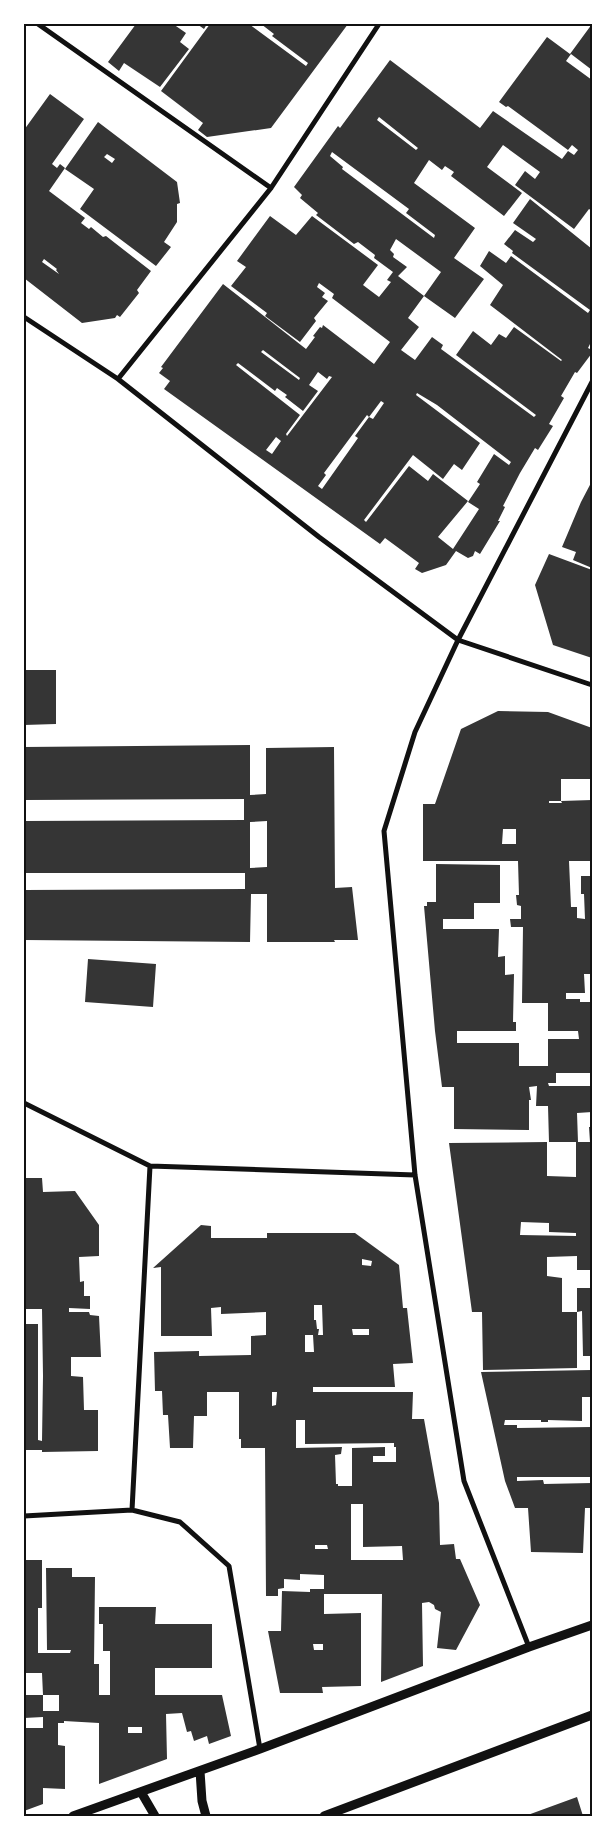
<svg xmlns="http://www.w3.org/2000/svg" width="616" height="1840" viewBox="0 0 616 1840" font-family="Commissioner,sans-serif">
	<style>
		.building { fill: #353535; fill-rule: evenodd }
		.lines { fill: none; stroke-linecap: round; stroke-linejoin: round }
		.minor { stroke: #111; stroke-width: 5 }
		.tertiary { stroke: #111; stroke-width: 9 }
		.neatline { fill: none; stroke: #111; stroke-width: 2 }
	</style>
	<rect width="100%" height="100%" fill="#fff"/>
	<path class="building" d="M 136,24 L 173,24 L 186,33 L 180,42 L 189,49 L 160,87 L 124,63 L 119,71 L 108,62 Z
		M 197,24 L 207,24 L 204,29 Z
		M 210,24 L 249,24 L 306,66 L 308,63 L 272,36 L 274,34 L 261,24 L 348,24 L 271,128 L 207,137 L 198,130 L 203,123 L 161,91 Z
		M 592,24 L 592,70 L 571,54 L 566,61 L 592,80 L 592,211 L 589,209 L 574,229 L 515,185 L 525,171 L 535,179 L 540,172 L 503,145 L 487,167 L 522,193 L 504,216 L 451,176 L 454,172 L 445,166 L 442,170 L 429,160 L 414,183 L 475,228 L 454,258 L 484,279 L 455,318 L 424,296 L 441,272 L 396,239 L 390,250 L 394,254 L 393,257 L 407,267 L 398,276 L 424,296 L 408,318 L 419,327 L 401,350 L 415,360 L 432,337 L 443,345 L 441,349 L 534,417 L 536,415 L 456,355 L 473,331 L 491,345 L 499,334 L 506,338 L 514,327 L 561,361 L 562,360 L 490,305 L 503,285 L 480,266 L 489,251 L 506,263 L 511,256 L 588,313 L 590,310 L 512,253 L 513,251 L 504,244 L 515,230 L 533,242 L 536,239 L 513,223 L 530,199 L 592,249 L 592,340 L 588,348 L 592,350 L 592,353 L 577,373 L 575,372 L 561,396 L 564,398 L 549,424 L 553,426 L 538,450 L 535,448 L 520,473 L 503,506 L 505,507 L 498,521 L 500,521 L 480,554 L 475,551 L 473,556 L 468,558 L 456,551 L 446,565 L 422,573 L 415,569 L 419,563 L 385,538 L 380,544 L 164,389 L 170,381 L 159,373 L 163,368 L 161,367 L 223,284 L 306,349 L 315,337 L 313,336 L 320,327 L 322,328 L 323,325 L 374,364 L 390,342 L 332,298 L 334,294 L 319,283 L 317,287 L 325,293 L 322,297 L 328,301 L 314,318 L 316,321 L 300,342 L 265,316 L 267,313 L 231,286 L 246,267 L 237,261 L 270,216 L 296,235 L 312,216 L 378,265 L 363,285 L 379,297 L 391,282 L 387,280 L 393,272 L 374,258 L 375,255 L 358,242 L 354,244 L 316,215 L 318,213 L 300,198 L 302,195 L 294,187 L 338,126 L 340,128 L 390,60 L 480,128 L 493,111 L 562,159 L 568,151 L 574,155 L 578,150 L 572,145 L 568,150 L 508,106 L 506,107 L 499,102 L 547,37 L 570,54 ZM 379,117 L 418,148 L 416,150 L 377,120 ZM 332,152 L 409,209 L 406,213 L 435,235 L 434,238 L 342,169 L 343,167 L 330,156 ZM 263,350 L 292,372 L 300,378 L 299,380 L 261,352 ZM 238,363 L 275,391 L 277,388 L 287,395 L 285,397 L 303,411 L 318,391 L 309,385 L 318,372 L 327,379 L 329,376 L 332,377 L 287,436 L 286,434 L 300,415 L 236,365 ZM 417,393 L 437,405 L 511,462 L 509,465 L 494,454 L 477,482 L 480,484 L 468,502 L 479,509 L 453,549 L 438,537 L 468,501 L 433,474 L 428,481 L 409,466 L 366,522 L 364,520 L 413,455 L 443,479 L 454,464 L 462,470 L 480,443 L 416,395 ZM 381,401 L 384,403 L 373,419 L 369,417 ZM 367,415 L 369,417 L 355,436 L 358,438 L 322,489 L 318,486 L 326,475 L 324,473 ZM 276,437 L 281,441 L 272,454 L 266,450 Z
		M 50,94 L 84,119 L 52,164 L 57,168 L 60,164 L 65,168 L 49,191 L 85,218 L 81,223 L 89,229 L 91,227 L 103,237 L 106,236 L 151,271 L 137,290 L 139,293 L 120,317 L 117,315 L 115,318 L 82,323 L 24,278 L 24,130 ZM 44,259 L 57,269 L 56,270 L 59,274 L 42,262 Z
		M 98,122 L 177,182 L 180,203 L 177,204 L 177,222 L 164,242 L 171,247 L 156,266 L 80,209 L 94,189 L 65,169 ZM 107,154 L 115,159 L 112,163 L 104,157 Z
		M 592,481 L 592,568 L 573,560 L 576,552 L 562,547 L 581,502 Z
		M 549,554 L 592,570 L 592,658 L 553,645 L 535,585 Z
		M 24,670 L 56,670 L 56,724 L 24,725 Z
		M 498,711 L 548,712 L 592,728 L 592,779 L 561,779 L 561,801 L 549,801 L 549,803 L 562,803 L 561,801 L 592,800 L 592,861 L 569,861 L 571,907 L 577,907 L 577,918 L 585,919 L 584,894 L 581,894 L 581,876 L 592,876 L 592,974 L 584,974 L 585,993 L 566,993 L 566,999 L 580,999 L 580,1002 L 592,1002 L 592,1073 L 556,1073 L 556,1083 L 548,1083 L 549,1086 L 592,1086 L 592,1112 L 577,1113 L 578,1142 L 590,1142 L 589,1127 L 592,1127 L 592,1270 L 577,1270 L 577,1256 L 547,1257 L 547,1276 L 562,1278 L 562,1312 L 577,1312 L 577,1368 L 483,1370 L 482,1312 L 472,1312 L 449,1143 L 547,1142 L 547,1176 L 576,1177 L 576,1142 L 549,1142 L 548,1106 L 536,1106 L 537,1086 L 529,1087 L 531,1100 L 529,1100 L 529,1130 L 454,1129 L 454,1087 L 442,1087 L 435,1031 L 424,906 L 427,906 L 427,902 L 436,902 L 436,864 L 500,865 L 500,903 L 474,903 L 474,919 L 443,919 L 443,929 L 499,929 L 498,957 L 505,956 L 505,975 L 514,974 L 513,1022 L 516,1022 L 516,1031 L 457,1031 L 457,1043 L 519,1043 L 519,1066 L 548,1066 L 548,1039 L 579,1039 L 578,1031 L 548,1031 L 548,1003 L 522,1003 L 523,927 L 511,927 L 510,919 L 521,919 L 521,906 L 517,905 L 516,895 L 519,895 L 518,861 L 423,861 L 423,804 L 435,804 L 461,729 ZM 503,829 L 516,829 L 516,844 L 502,844 ZM 521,1222 L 549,1223 L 549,1232 L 576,1233 L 576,1236 L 520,1235 Z
		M 250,745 L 250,795 L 266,794 L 266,748 L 334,747 L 335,888 L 352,887 L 358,940 L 334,940 L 335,942 L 267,942 L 267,894 L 251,894 L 250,942 L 24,940 L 24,890 L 245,889 L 245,873 L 24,873 L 24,821 L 244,820 L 244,799 L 24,800 L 24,747 ZM 267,821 L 267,867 L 250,868 L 250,822 Z
		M 88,959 L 156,964 L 153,1007 L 85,1002 Z
		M 24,1178 L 42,1178 L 43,1192 L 75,1191 L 99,1225 L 99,1256 L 79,1257 L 80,1282 L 84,1281 L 84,1296 L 90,1296 L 90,1309 L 69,1308 L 69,1312 L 89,1312 L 90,1315 L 99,1316 L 101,1357 L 71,1357 L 71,1376 L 83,1377 L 84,1410 L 98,1410 L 98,1451 L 42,1452 L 42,1450 L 24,1450 L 24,1324 L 38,1324 L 38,1440 L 42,1441 L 43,1376 L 42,1309 L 24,1309 Z
		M 201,1225 L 211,1226 L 211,1238 L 267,1238 L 267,1233 L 355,1233 L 399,1265 L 403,1308 L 407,1308 L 413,1363 L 393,1364 L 395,1387 L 313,1387 L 313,1392 L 413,1392 L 412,1419 L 424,1419 L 439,1503 L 440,1545 L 454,1544 L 456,1559 L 460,1559 L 480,1605 L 456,1650 L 437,1648 L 441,1612 L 435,1609 L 434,1605 L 429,1602 L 422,1603 L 423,1666 L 381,1682 L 382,1594 L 324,1594 L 324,1614 L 361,1613 L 361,1686 L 322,1687 L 323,1693 L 280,1693 L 268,1631 L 281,1631 L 282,1591 L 310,1592 L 310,1589 L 324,1589 L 324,1575 L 300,1574 L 300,1580 L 284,1579 L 284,1588 L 278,1589 L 278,1596 L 266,1596 L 265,1448 L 241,1448 L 241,1439 L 239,1439 L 239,1392 L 207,1392 L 207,1416 L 194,1416 L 193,1448 L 170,1448 L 168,1415 L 163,1415 L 162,1391 L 155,1391 L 154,1352 L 199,1351 L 199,1356 L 251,1355 L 251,1336 L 266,1335 L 266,1312 L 221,1314 L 221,1307 L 211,1308 L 212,1336 L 161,1336 L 161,1267 L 153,1268 ZM 362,1259 L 372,1261 L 371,1266 L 362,1265 ZM 314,1305 L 322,1305 L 323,1335 L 318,1335 L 319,1329 L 317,1329 L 316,1320 L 314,1320 ZM 352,1329 L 369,1329 L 369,1335 L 353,1335 ZM 305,1335 L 313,1335 L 314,1352 L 305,1352 ZM 272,1392 L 277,1392 L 276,1405 L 272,1406 ZM 296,1420 L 305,1420 L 305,1444 L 394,1443 L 394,1447 L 396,1447 L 396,1462 L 373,1462 L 373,1456 L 385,1456 L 385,1447 L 352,1448 L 352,1486 L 338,1486 L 338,1484 L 336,1484 L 335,1455 L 341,1454 L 342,1447 L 296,1448 ZM 351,1504 L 363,1504 L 363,1547 L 402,1546 L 403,1560 L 351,1560 ZM 315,1545 L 327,1545 L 328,1549 L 315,1549 ZM 313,1644 L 323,1644 L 323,1650 L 314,1650 Z
		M 577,1288 L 592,1288 L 592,1356 L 583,1356 L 582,1311 L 577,1312 Z
		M 592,1370 L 592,1397 L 582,1397 L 582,1421 L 548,1420 L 548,1422 L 541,1422 L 541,1420 L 505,1420 L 504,1425 L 517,1425 L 517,1428 L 592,1427 L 592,1477 L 517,1477 L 517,1481 L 543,1480 L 544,1484 L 592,1483 L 592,1508 L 585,1508 L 583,1553 L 531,1552 L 528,1508 L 515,1508 L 505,1481 L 481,1372 Z
		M 24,1560 L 42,1560 L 42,1608 L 38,1608 L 38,1653 L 70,1653 L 71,1650 L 47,1650 L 46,1568 L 72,1568 L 72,1577 L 95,1577 L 94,1664 L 99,1664 L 99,1695 L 110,1695 L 110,1651 L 103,1651 L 103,1624 L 99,1624 L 99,1607 L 156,1607 L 155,1624 L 212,1624 L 212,1668 L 155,1668 L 155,1695 L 222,1695 L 231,1736 L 209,1744 L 207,1736 L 194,1741 L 191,1731 L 187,1732 L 182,1713 L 166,1714 L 167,1759 L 99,1784 L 99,1723 L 64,1721 L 64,1723 L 58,1723 L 58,1745 L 65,1746 L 65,1789 L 43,1788 L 43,1804 L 24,1811 L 24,1728 L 43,1728 L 43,1717 L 24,1718 L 24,1695 L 43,1695 L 43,1711 L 59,1711 L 59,1695 L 43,1695 L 42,1673 L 24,1673 ZM 128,1727 L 142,1727 L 142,1733 L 128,1733 Z
		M 577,1797 L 583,1816 L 525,1816 Z"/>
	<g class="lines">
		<path class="minor" d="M 38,24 L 271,188
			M 24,317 L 118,379 L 319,537 L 458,640 L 592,685
			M 118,379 L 271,188 L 379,24
			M 24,1103 L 150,1166 L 415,1175
			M 150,1166 L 132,1510 L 180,1522 L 229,1566 L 260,1749
			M 24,1516 L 132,1510
			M 529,1647 L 464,1481 L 415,1175 L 384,831 L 415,732 L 458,640 L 592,382"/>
		<path class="tertiary" d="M 200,1771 L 202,1801 L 206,1816
			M 141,1792 L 155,1816
			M 73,1816 L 260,1749 L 529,1647 L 592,1625
			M 324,1816 L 592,1715"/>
	</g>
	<rect width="616" height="1840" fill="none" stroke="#ffffff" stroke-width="50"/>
	<rect x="25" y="25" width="566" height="1790" class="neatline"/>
</svg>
